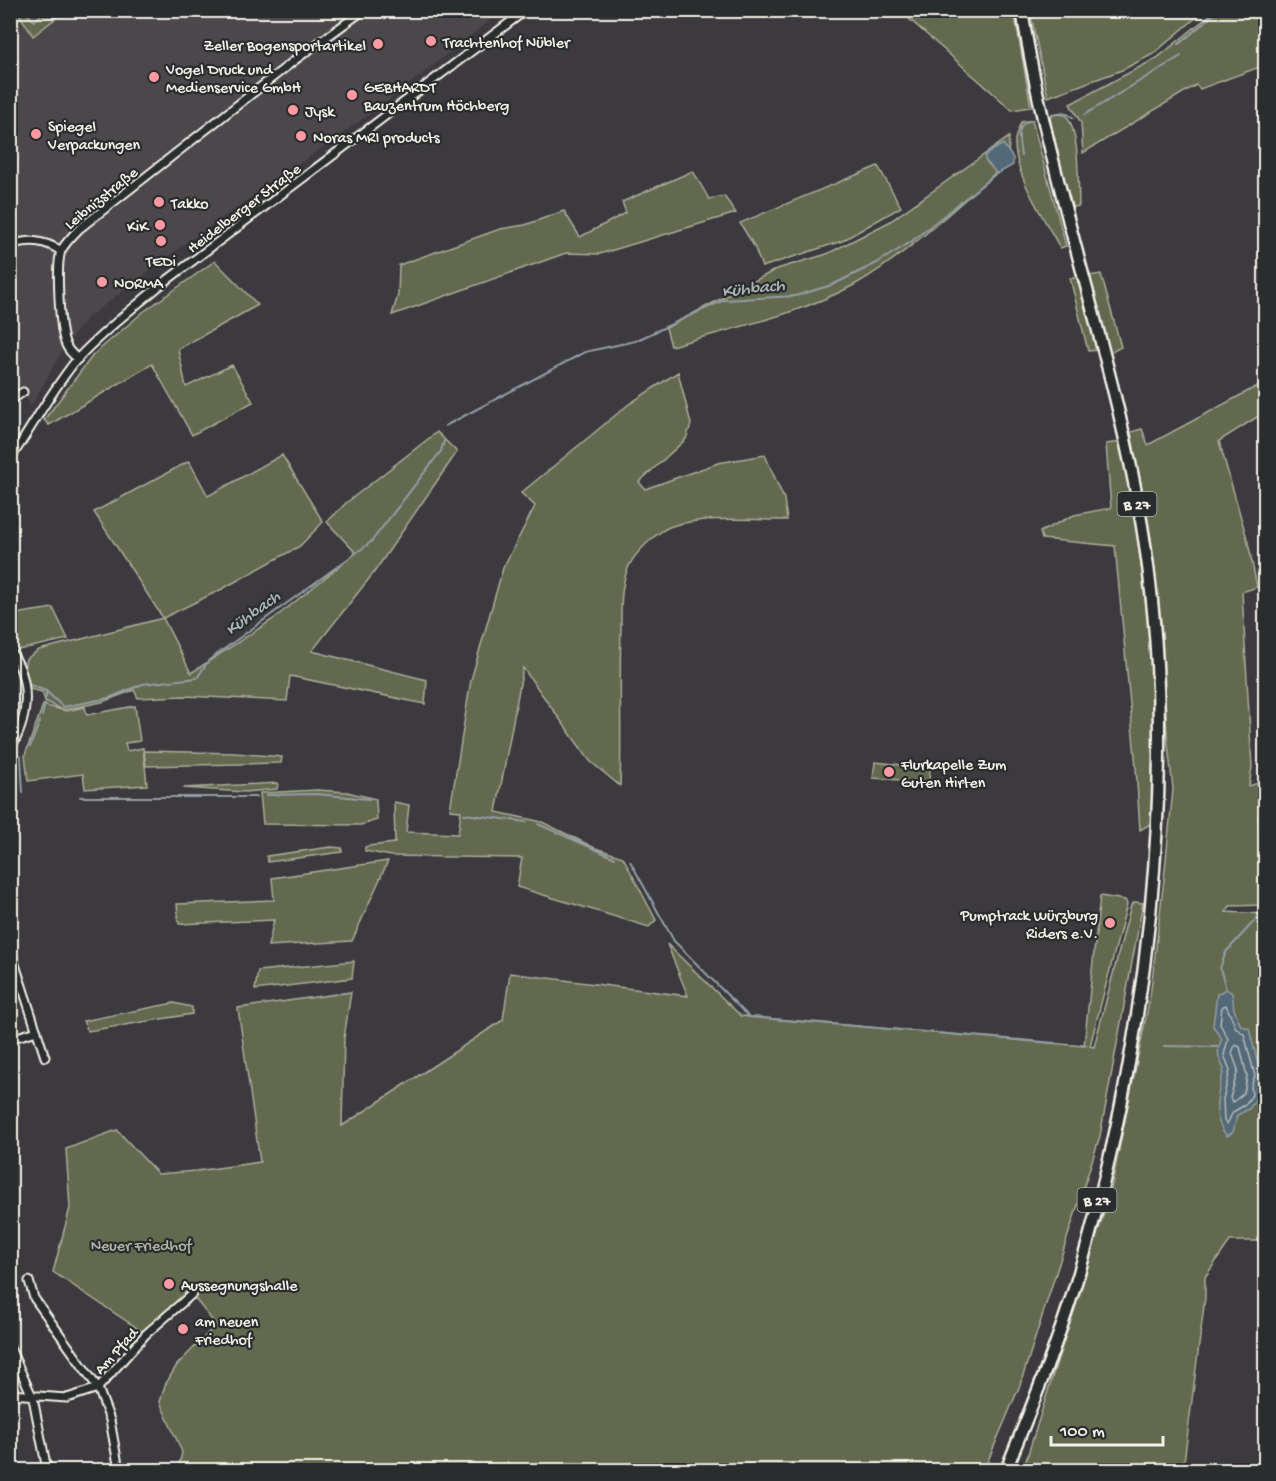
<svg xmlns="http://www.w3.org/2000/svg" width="1276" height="1481" viewBox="0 0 1276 1481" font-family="'Gochi Hand',sans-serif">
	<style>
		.built { fill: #4c464c }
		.green { fill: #63694f; stroke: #acad9c; stroke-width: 1.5 }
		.water { fill: #526977; stroke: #939fa4; stroke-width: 1.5 }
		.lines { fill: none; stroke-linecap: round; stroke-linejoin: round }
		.shore { stroke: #b3bbbb; stroke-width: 1.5 }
		.stream { stroke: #939fa4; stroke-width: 2 }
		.street-casing { stroke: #f4f1e8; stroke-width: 11 }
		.primary-casing { stroke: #f4f1e8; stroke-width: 15 }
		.street { stroke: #2a2d2e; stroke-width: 7 }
		.primary { stroke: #2a2d2e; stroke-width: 10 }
		.poi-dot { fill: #ff9aa2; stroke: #2a2d2e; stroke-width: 2 }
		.labels { text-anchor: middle; stroke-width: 4.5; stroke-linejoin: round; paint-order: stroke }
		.shield { fill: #2a2d2e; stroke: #b7b6b0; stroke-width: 1.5 }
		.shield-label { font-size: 15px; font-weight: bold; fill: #f4f1e8 }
		.poi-label { font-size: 16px; fill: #f4f1e8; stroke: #2a2d2e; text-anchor: start }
		.street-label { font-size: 16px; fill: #f4f1e8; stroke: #2a2d2e }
		.park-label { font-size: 16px; fill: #b3b4a3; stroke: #2a2d2e }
		.water-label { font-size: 18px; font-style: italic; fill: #abb4b5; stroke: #2a2d2e }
	</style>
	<rect width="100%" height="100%" fill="#3c3a3e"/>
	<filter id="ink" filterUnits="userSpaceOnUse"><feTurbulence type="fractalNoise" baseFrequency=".0167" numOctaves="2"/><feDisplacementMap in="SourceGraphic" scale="12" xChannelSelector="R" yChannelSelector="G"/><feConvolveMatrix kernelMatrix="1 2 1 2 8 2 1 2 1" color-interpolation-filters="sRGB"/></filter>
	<g filter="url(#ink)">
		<path class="built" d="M 10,11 L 502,11 L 380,107 L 178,249 L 86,319 L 64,348 L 31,406 L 11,369 Z"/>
		<path class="green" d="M 915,10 L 1014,11 L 1031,107 L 1012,110 L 907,17 Z
			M 17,11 L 25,11 L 34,21 L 46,11 L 65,11 L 33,36 Z
			M 1030,11 L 1030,10 L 1204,11 L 1153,54 L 1122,70 L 1048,97 Z
			M 1215,11 L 1265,11 L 1265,65 L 1200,89 L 1196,85 L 1083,153 L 1081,123 L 1070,104 L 1157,58 Z
			M 1058,114 L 1066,115 C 1080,132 1078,183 1079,206 L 1069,208 L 1048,121 L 1049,116 Z
			M 1032,120 L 1066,246 L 1060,248 C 1045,219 1013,174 1015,140 C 1016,134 1019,128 1021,122 Z
			M 1009,137 L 1008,162 C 962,201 905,257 854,285 C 798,315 732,328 671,346 L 666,328 L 777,269 L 827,254 L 889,222 Z
			M 878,166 L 901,207 L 842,241 L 762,267 L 754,246 L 740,223 Z
			M 693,171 L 709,199 L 724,196 L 736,213 L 600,254 L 566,253 L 392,315 L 398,295 L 399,265 L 500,229 L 525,225 L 564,211 L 580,237 L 626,213 L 622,202 Z
			M 215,261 L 258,305 L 178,349 L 186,387 L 232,365 L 253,402 L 192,435 L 152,364 L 49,425 L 44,420 L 93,355 L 143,312 Z
			M 1101,274 L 1121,347 L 1110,353 L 1089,276 Z
			M 1070,278 L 1081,278 L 1099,350 L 1088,351 Z
			M 678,372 L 691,424 L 686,439 L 639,482 L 645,489 L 718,463 L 765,455 L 784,499 L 787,520 C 753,520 704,516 672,526 C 657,531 635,553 629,566 C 620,585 621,609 621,630 C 619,682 622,734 620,786 L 590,761 L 523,668 L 496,812 L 542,822 L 595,848 L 623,857 L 656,920 L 649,927 L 517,887 L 522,858 L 391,856 L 365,851 L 365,847 L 368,846 L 395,843 L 394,802 L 409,805 L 406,832 L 458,834 L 461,811 L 450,810 L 471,680 L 503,568 L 535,506 L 521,493 L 629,404 Z
			M 1265,382 L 1265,412 L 1219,441 L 1248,542 L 1257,587 L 1242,592 L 1252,767 L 1249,786 L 1265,781 L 1265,905 L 1230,906 L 1226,912 L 1265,914 L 1265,1241 L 1230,1241 L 1205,1277 L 1205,1298 L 1183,1470 L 1023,1470 L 1110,1194 L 1150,997 L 1164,879 L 1173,789 L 1167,736 L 1161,623 L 1151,538 L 1131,432 L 1142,429 L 1148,445 Z
			M 437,432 L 457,452 L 375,571 L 312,651 L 427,680 L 425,704 L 290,676 L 287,701 L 184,696 L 138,698 L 134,690 L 102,702 L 62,710 L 45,701 L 42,692 L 30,689 L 24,668 L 26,659 L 39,650 L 163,618 L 94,512 L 189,461 L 208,496 L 282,455 L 323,522 L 300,546 L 222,589 L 163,618 L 191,673 L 272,620 L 356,553 L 327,522 L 346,503 Z
			M 1121,442 C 1145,566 1160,696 1152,823 L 1140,830 L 1136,767 L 1115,546 L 1042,539 L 1040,532 L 1074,515 L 1111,508 L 1106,444 Z
			M 53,608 L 68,639 L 18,650 L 11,641 L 11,619 L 21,613 Z
			M 43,705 L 66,711 L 85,707 L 87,715 L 135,706 L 140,741 L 125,743 L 127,751 L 143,748 L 147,785 L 85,789 L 83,774 L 28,781 L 25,755 Z
			M 144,751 L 235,753 L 282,757 L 281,763 L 146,766 Z
			M 875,762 L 930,768 L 929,782 L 873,778 Z
			M 278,783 L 277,789 L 245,792 L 183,788 Z
			M 317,790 L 347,792 L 376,799 L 377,820 L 361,825 L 263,824 L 260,793 Z
			M 331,847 L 342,848 L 342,852 L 268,862 L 267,856 Z
			M 388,861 L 352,941 L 268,946 L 274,920 L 179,924 L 177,904 L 274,900 L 272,878 Z
			M 1100,896 L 1125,900 L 1127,904 L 1090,1046 L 1094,1047 L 1131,905 L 1135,902 L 1143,903 L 1100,1136 L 1020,1385 L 984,1470 L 178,1470 L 182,1452 L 160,1402 L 165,1385 L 177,1365 L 216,1325 L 192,1295 L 146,1334 L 53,1272 L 70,1208 L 66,1149 L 117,1130 L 158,1174 L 196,1171 L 260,1162 L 238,1008 L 351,992 L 344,1038 L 342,1126 L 503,1020 L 510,973 L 688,996 L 667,944 L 741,1016 L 1084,1046 Z
			M 354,961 L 352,978 L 255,990 L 258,971 Z
			M 174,1003 L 192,1007 L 192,1014 L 88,1031 L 83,1021 Z"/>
		<path class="water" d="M 1003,144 L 1013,158 L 1013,165 L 997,174 L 985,160 L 985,155 Z
			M 1226,989 L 1232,993 L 1234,1009 L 1241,1026 L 1249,1028 L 1261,1077 L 1257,1087 L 1259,1095 L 1249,1109 L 1237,1115 L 1233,1132 L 1227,1136 C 1210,1117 1218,1092 1224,1069 C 1218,1057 1216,1052 1222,1039 L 1213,1026 L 1217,994 Z"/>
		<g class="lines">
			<path class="shore" d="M 1226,1005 L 1236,1028 L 1244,1034 L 1255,1076 L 1251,1086 L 1252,1095 L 1245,1105 L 1233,1112 L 1227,1124 L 1224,1121 L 1223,1099 L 1230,1070 L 1224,1055 L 1228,1039 L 1220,1024 L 1222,1007 Z
				M 1235,1045 L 1240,1047 L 1247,1076 L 1244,1093 L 1233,1102 L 1230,1098 L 1238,1070 L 1232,1053 Z"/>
			<path class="stream" d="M 1179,44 L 1219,10
				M 1052,114 L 1064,112 L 1074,118
				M 1084,115 L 1181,56
				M 1021,156 C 1019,141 1014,123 1033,120
				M 445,426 L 585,352 L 635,341 L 724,300 L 795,296 L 832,285 L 877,263 L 912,241 L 997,173
				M 30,685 L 46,691 L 63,707 L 109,698 L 143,684 L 197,678 L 209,660 L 371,542 L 441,451 L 444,441
				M 10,690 L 14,689
				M 46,698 L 46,691
				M 42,716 L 45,704
				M 30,747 L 40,721
				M 21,756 L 23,793
				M 267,795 L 316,794 L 369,799
				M 80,797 L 256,797
				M 464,814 L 527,822
				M 1258,817 L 1266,874
				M 538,824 L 615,858
				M 630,861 L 674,941 L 749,1017 L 1055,1043
				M 1226,989 L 1220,968 L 1226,952 L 1258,917
				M 1081,1044 L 1087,1045
				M 1164,1046 L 1218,1047"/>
			<defs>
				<path id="street" d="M 10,245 C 30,239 44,240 61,251
					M 78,359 C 73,355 68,350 66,345 C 59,331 56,265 61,251 C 65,243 73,235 79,229 L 295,60 L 364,10
					M 10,401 L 23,392
					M 10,459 C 33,426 52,389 78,358 C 102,332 131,310 158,287 L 526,10
					M 10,651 C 32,679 29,720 10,749
					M 10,949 L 45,1057
					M 10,1039 L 37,1031
					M 29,1281 L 34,1298 L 98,1388 L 110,1420 L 119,1470
					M 10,1348 L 33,1398 L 47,1470
					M 10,1394 L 67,1398 L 98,1388 L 146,1334 L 192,1294"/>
				<path id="primary" d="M 1006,1470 C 1032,1406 1059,1340 1079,1273 C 1146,1047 1180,779 1145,545 C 1118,364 1050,192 1022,10"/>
			</defs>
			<use href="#street" class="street-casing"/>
			<use href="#primary" class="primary-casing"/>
			<use href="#street" class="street"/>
			<use href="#primary" class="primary"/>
		</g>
	</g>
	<g class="poi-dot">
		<circle cx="431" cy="41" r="6"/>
		<circle cx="378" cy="44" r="6"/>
		<circle cx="154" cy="77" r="6"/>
		<circle cx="352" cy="95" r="6"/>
		<circle cx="293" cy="110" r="6"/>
		<circle cx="36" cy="134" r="6"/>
		<circle cx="301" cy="136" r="6"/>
		<circle cx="159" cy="202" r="6"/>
		<circle cx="160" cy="225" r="6"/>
		<circle cx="161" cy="241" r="6"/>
		<circle cx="102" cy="282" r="6"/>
		<circle cx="889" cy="772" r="6"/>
		<circle cx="1110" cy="923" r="6"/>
		<circle cx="169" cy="1284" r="6"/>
		<circle cx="183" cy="1329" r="6"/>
	</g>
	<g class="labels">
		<g class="shield">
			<rect x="1117.5" y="492" width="39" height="24" rx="4.5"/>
			<rect x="1077.5" y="1188" width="39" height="24" rx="4.5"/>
		</g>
		<g class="shield-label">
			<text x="1137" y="509">B 27</text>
			<text x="1097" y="1205">B 27</text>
		</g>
		<g class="poi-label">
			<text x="443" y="47">Trachtenhof Nübler</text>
			<text x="366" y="50" text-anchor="end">Zeller Bogensportartikel</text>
			<text x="166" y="74">Vogel Druck und<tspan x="166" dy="18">Medienservice GmbH</tspan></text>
			<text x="364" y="92">GEBHARDT<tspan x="364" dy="18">Bauzentrum Höchberg</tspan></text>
			<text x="305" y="116">Jysk</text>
			<text x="48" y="131">Spiegel<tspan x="48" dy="18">Verpackungen</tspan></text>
			<text x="313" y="142">Noras MRI products</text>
			<text x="171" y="208">Takko</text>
			<text x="148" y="231" text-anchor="end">KiK</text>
			<text x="161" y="266" text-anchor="middle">TEDi</text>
			<text x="114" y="288">NORMA</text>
			<text x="901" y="769">Flurkapelle Zum<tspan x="901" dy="18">Guten Hirten</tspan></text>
			<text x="1098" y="920" text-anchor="end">Pumptrack Würzburg<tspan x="1098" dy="18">Riders e.V.</tspan></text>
			<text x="181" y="1290">Aussegnungshalle</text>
			<text x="195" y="1326">am neuen<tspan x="195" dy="18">Friedhof</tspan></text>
		</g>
		<g class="street-label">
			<text transform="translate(100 197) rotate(-39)" y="6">Leibnizstraße</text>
			<text transform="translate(243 207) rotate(-37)" y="6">Heidelberger Straße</text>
			<text transform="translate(115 1350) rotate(-48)" y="6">Am Pfad</text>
		</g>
		<g class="park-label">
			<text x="141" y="1250">Neuer Friedhof</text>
		</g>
		<g class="water-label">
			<text transform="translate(753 287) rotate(-6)" y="6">Kühbach</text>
			<text transform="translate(252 612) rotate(-36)" y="6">Kühbach</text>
		</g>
	</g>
	<rect width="1276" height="1481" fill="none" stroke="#2a2d2e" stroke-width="36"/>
	<rect x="18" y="18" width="1240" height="1445" fill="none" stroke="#f4f1e8" stroke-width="2" filter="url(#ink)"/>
	<path d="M1051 1436v9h112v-9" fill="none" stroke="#f4f1e8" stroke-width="3"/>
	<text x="1060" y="1436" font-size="18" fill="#f4f1e8" stroke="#2a2d2e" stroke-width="4.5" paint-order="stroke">100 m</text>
</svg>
